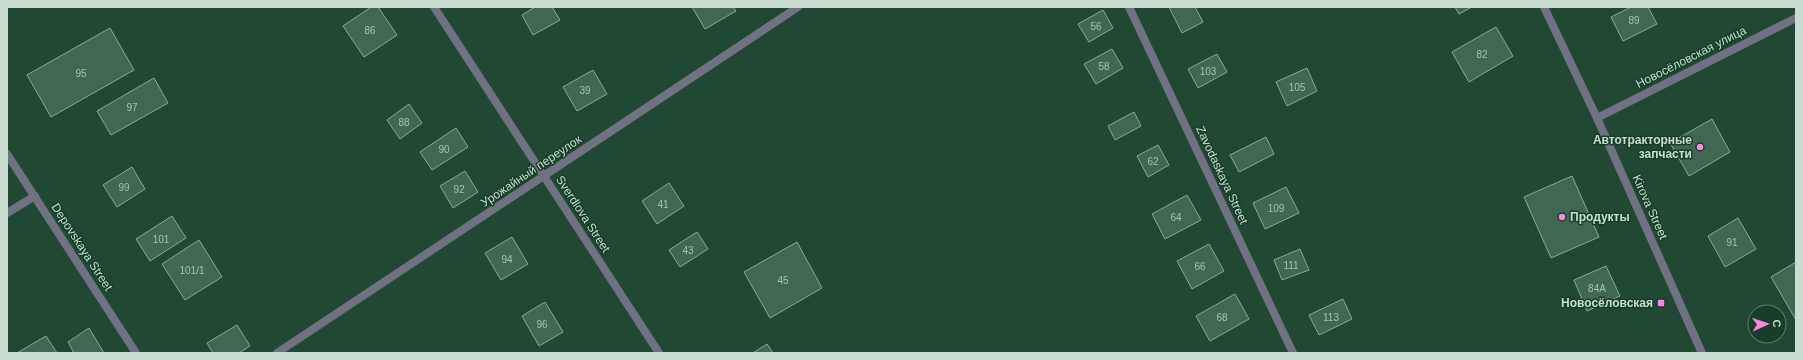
<svg xmlns="http://www.w3.org/2000/svg" width="1803" height="360" viewBox="0 0 1803 360" font-family="Arial,sans-serif">
	<style>
		.building { fill: #406851; stroke: #84ae94 }
		.lines { fill: none; stroke-linecap: round; stroke-linejoin: round }
		.service { stroke: #707283; stroke-width: 8 }
		.minor { stroke: #707283; stroke-width: 8 }
		.tertiary { stroke: #707283; stroke-width: 8 }
		.poi-dot { fill: #fe85df; stroke: #163e29; stroke-width: 1.5 }
		.labels { text-anchor: middle; stroke-width: 3; stroke-linejoin: round; paint-order: stroke }
		.number-label { font-size: 10px; fill: #a7c0b1 }
		.street-label { font-size: 12px; fill: #c9ded1; stroke: #163e29 }
		.poi-label { font-size: 12px; font-weight: bold; fill: #c9ded1; stroke: #163e29; text-anchor: end }
	</style>
	<rect width="100%" height="100%" fill="#214833"/>
	<path class="building" d="M 371,7 L 378,7 L 397,35 L 364,57 L 343,26 Z
		M 535,7 L 552,7 L 560,20 L 533,35 L 522,15 Z
		M 692,7 L 733,7 L 736,11 L 705,29 Z
		M 1169,7 L 1195,7 L 1203,22 L 1182,33 Z
		M 1455,7 L 1472,7 L 1459,14 Z
		M 1631,7 L 1648,7 L 1657,24 L 1623,41 L 1611,17 Z
		M 1103,10 L 1113,28 L 1089,42 L 1078,24 Z
		M 1496,27 L 1513,56 L 1469,82 L 1452,52 Z
		M 110,28 L 134,70 L 51,117 L 27,75 Z
		M 1112,49 L 1123,68 L 1096,84 L 1084,64 Z
		M 1217,54 L 1227,72 L 1198,88 L 1188,69 Z
		M 1307,68 L 1317,91 L 1287,106 L 1276,82 Z
		M 593,70 L 607,94 L 577,111 L 563,87 Z
		M 154,78 L 168,103 L 111,135 L 97,111 Z
		M 409,104 L 422,123 L 400,139 L 387,120 Z
		M 1134,112 L 1141,126 L 1115,140 L 1108,126 Z
		M 1712,119 L 1730,152 L 1689,176 L 1670,143 Z
		M 456,128 L 468,147 L 432,170 L 420,152 Z
		M 1266,137 L 1274,154 L 1239,172 L 1230,155 Z
		M 1158,145 L 1169,165 L 1148,177 L 1137,156 Z
		M 132,167 L 145,189 L 117,207 L 103,185 Z
		M 465,171 L 478,192 L 453,208 L 440,186 Z
		M 1572,176 L 1599,237 L 1551,258 L 1524,197 Z
		M 669,183 L 684,206 L 657,224 L 642,201 Z
		M 1286,187 L 1299,213 L 1265,229 L 1253,203 Z
		M 1187,195 L 1201,220 L 1165,239 L 1152,214 Z
		M 172,216 L 186,238 L 150,261 L 136,239 Z
		M 1738,218 L 1756,249 L 1725,267 L 1708,236 Z
		M 697,232 L 708,249 L 680,267 L 669,250 Z
		M 512,237 L 528,264 L 501,280 L 485,253 Z
		M 199,240 L 222,277 L 185,300 L 162,264 Z
		M 797,242 L 822,288 L 770,318 L 744,272 Z
		M 1209,244 L 1224,271 L 1192,289 L 1177,261 Z
		M 1300,249 L 1309,270 L 1282,280 L 1274,260 Z
		M 1796,262 L 1796,320 L 1771,277 Z
		M 1606,266 L 1620,296 L 1587,311 L 1574,280 Z
		M 1235,294 L 1249,319 L 1210,341 L 1196,316 Z
		M 1343,299 L 1352,319 L 1319,335 L 1309,315 Z
		M 545,302 L 563,332 L 539,346 L 522,316 Z
		M 237,325 L 250,346 L 239,353 L 213,353 L 207,343 Z
		M 89,328 L 104,353 L 74,353 L 68,342 Z
		M 46,336 L 57,353 L 17,353 Z
		M 767,344 L 773,353 L 753,353 Z"/>
	<g class="lines">
		<path class="service" d="M 7,213 L 35,196"/>
		<path class="minor" d="M 434,7 L 659,353
			M 1129,7 L 1293,353
			M 1597,118 L 1796,18
			M 277,353 L 798,7"/>
		<path class="tertiary" d="M 1544,7 L 1597,118 L 1702,353
			M 7,154 L 136,353"/>
	</g>
	<g class="poi-dot">
		<circle cx="1700" cy="147" r="4"/>
		<circle cx="1562" cy="217" r="4"/>
		<rect x="1657" y="299" width="8" height="8" rx="2"/>
	</g>
	<g class="labels">
		<g class="number-label">
			<text x="1634" y="24">89</text>
			<text x="1096" y="30">56</text>
			<text x="370" y="34">86</text>
			<text x="1482" y="58">82</text>
			<text x="1104" y="70">58</text>
			<text x="1208" y="75">103</text>
			<text x="81" y="77">95</text>
			<text x="1297" y="91">105</text>
			<text x="585" y="94">39</text>
			<text x="132" y="111">97</text>
			<text x="404" y="126">88</text>
			<text x="444" y="153">90</text>
			<text x="1153" y="165">62</text>
			<text x="124" y="191">99</text>
			<text x="459" y="193">92</text>
			<text x="663" y="208">41</text>
			<text x="1276" y="212">109</text>
			<text x="1176" y="221">64</text>
			<text x="161" y="243">101</text>
			<text x="1732" y="246">91</text>
			<text x="688" y="254">43</text>
			<text x="507" y="263">94</text>
			<text x="1291" y="269">111</text>
			<text x="1200" y="270">66</text>
			<text x="192" y="274">101/1</text>
			<text x="783" y="284">45</text>
			<text x="1597" y="292">84А</text>
			<text x="1222" y="321">68</text>
			<text x="1331" y="321">113</text>
			<text x="542" y="328">96</text>
		</g>
		<g class="street-label">
			<text transform="translate(1691 57) rotate(-27)" y="4">Новосёловская улица</text>
			<text transform="translate(531 171) rotate(-34)" y="4">Урожайный переулок</text>
			<text transform="translate(1222 175) rotate(65)" y="4">Zavodaskaya Street</text>
			<text transform="translate(1650 207) rotate(66)" y="4">Kirova Street</text>
			<text transform="translate(583 214) rotate(57)" y="4">Sverdlova Street</text>
			<text transform="translate(82 247) rotate(57)" y="4">Depovskaya Street</text>
		</g>
		<g class="poi-label">
			<text x="1692" y="144">Автотракторные<tspan x="1692" dy="14">запчасти</tspan></text>
			<text x="1570" y="221" text-anchor="start">Продукты</text>
			<text x="1653" y="307">Новосёловская</text>
		</g>
	</g>
	<rect width="1803" height="360" fill="none" stroke="#c9ded1" stroke-width="16"/>
	<g transform="translate(1767 324) rotate(87)"><circle r="19" fill="#163e29" stroke="#5e7e6c"/>
	<path d="M0-3L7 15L0 10L-7 15Z" fill="#fe85df"/>
	<text y="-6" font-size="11" font-weight="bold" text-anchor="middle" fill="#c9ded1">С</text>
	</g>
</svg>
